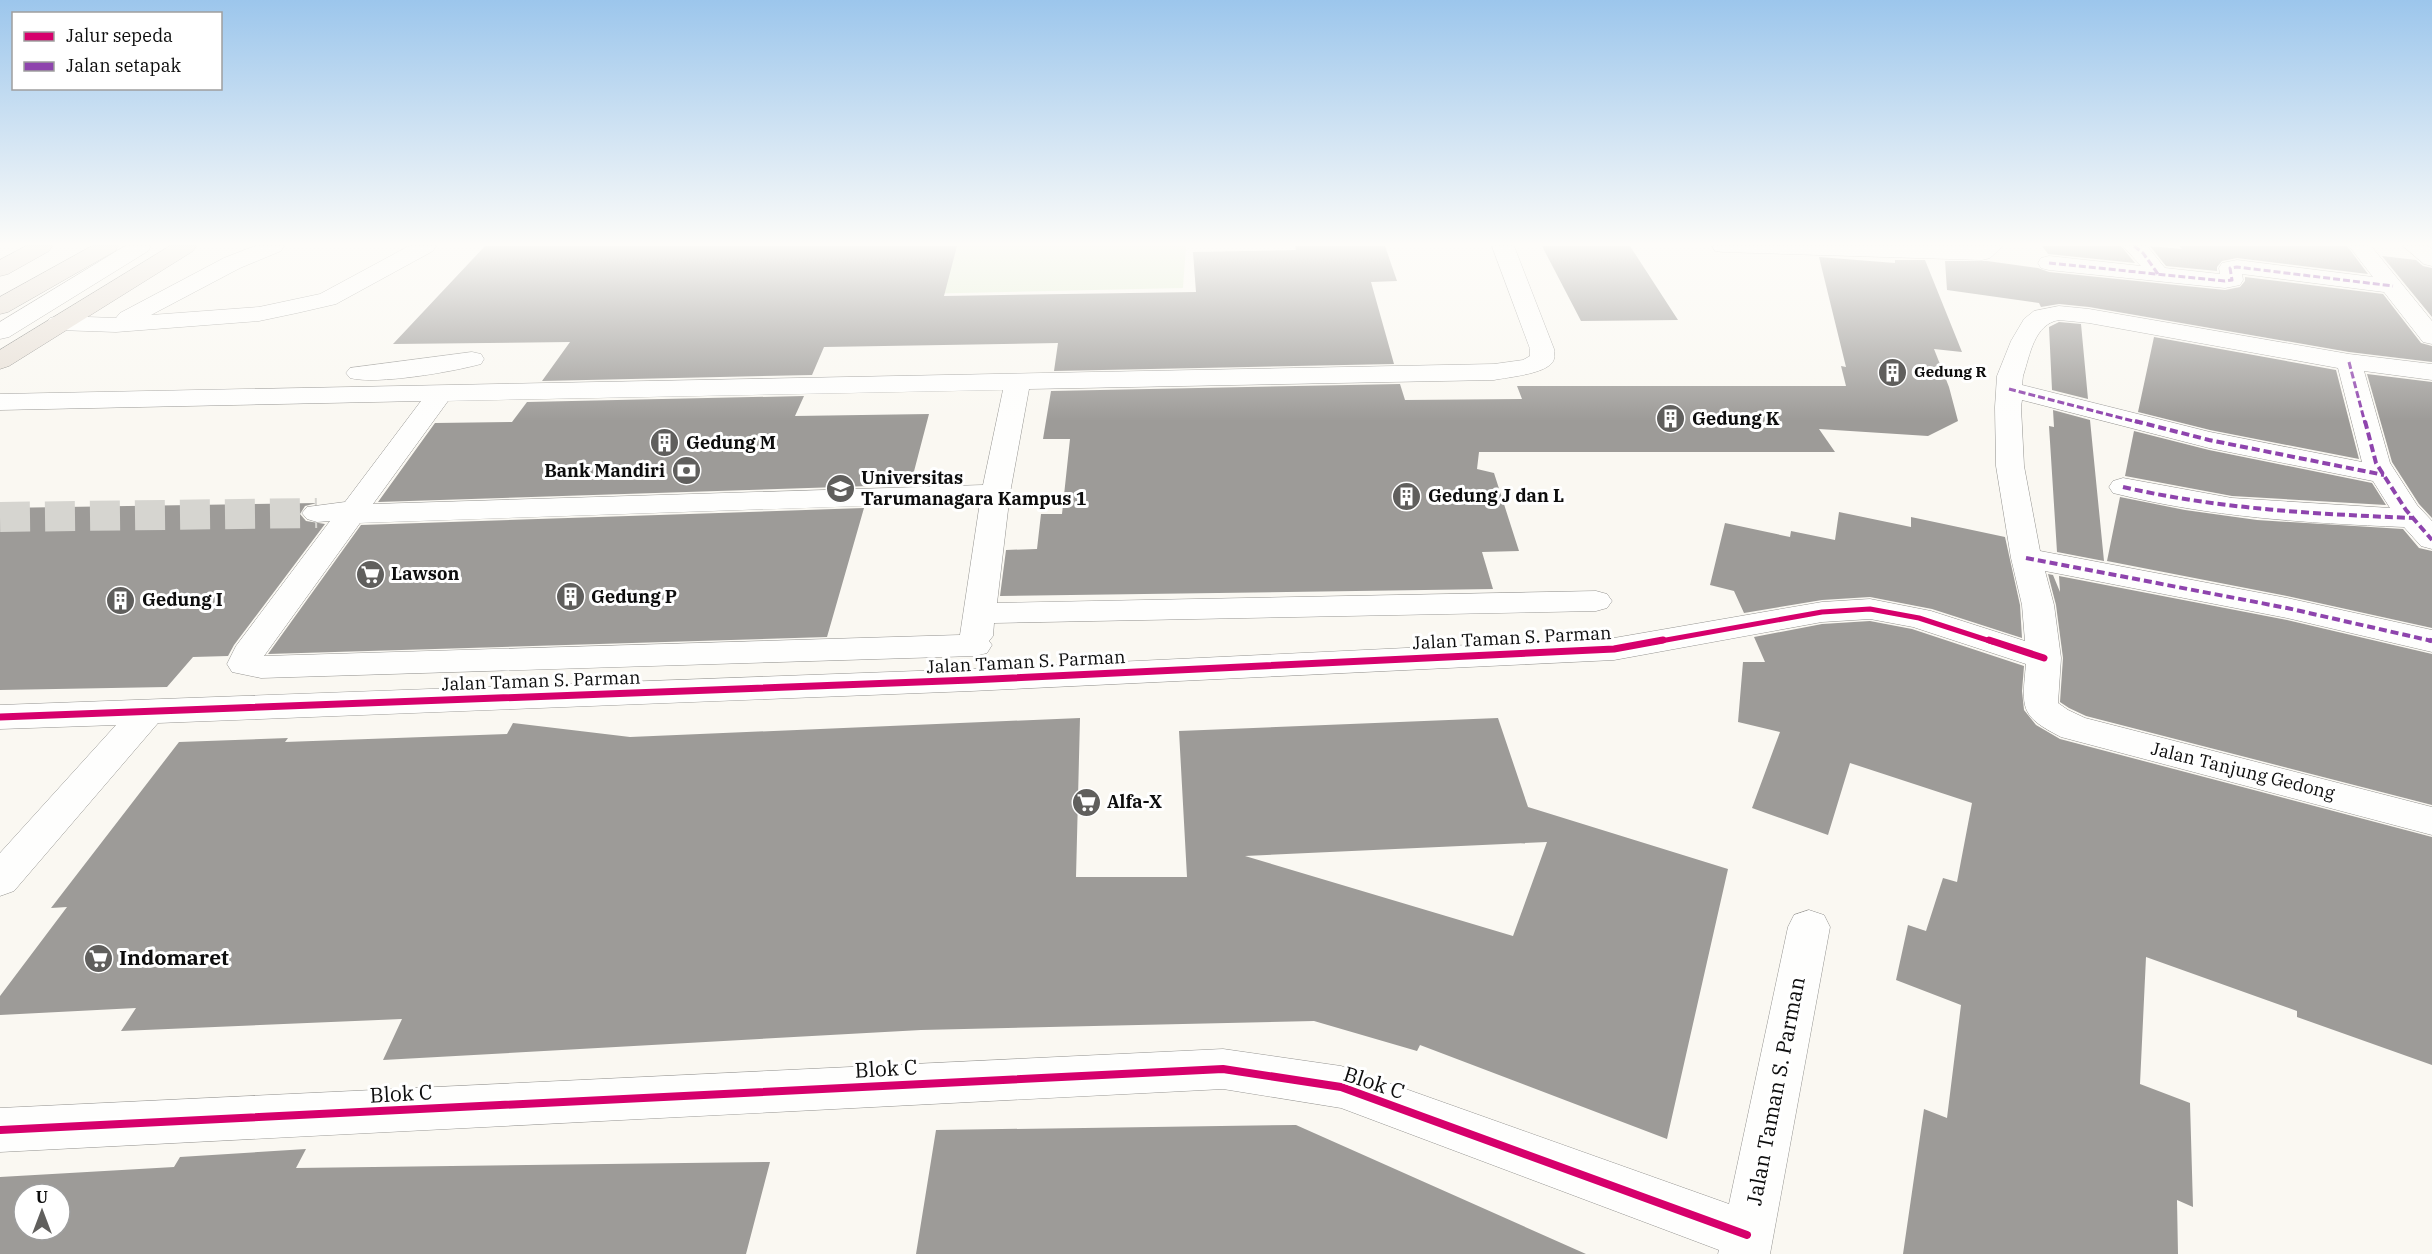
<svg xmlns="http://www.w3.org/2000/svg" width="2432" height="1254" viewBox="0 0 2432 1254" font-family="'IBM Plex Serif',serif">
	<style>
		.green { fill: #e2eed4 }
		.building { fill: #9d9b98; fill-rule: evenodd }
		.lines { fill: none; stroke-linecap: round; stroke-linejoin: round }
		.minor-tunnel { stroke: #d6d5d0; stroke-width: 30; stroke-dasharray: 30 15; stroke-linecap: butt }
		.minor-casing { stroke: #949390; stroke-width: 1 }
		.highway-casing { stroke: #81807d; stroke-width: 1 }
		.minor { fill: #fefefd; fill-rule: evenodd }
		.highway { fill: #e7dfd6; fill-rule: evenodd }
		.quiet-far2 { stroke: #8e44ad; stroke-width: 3; stroke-dasharray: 7 3; stroke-linecap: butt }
		.quiet-far1 { stroke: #8e44ad; stroke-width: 4; stroke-dasharray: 8 4; stroke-linecap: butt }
		.quiet { stroke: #8e44ad; stroke-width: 5; stroke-dasharray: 10 5; stroke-linecap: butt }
		.cycleway-far2-casing { stroke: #fff; stroke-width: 9 }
		.cycleway-far1-casing { stroke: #fff; stroke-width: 10 }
		.cycleway-casing { stroke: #fff; stroke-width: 12 }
		.cycleway-far2 { stroke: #d6006c; stroke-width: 5 }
		.cycleway-far1 { stroke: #d6006c; stroke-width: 7 }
		.cycleway { stroke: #d6006c; stroke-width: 8 }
		.labels { text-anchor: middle; stroke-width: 6; stroke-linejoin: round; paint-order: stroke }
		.far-poi-label { font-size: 15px; font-weight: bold; fill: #0d0d0d; stroke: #fff; text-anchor: start }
		.poi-label { font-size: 18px; font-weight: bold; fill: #0d0d0d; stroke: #fff; text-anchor: start }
		.street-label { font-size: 18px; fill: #0d0d0d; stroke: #fff }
		.near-poi-label { font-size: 21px; font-weight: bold; fill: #0d0d0d; stroke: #fff; text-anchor: start }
		.near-street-label { font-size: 21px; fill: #0d0d0d; stroke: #fff }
	</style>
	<rect width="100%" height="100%" fill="#faf8f2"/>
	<path class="green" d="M 891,246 L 1186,246 L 1183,288 L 866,295 Z"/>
	<path class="building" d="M 485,246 L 957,246 L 944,296 L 1196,292 L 1193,252 L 1296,250 L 1295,246 L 1385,246 L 1397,281 L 1371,282 L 1394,364 L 1054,371 L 1058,343 L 824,347 L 812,375 L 542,381 L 570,342 L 393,344 Z
		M 1542,246 L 1630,246 L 1678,320 L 1581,321 Z
		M 2042,246 L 2121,246 L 2135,263 L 2048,254 Z
		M 2150,246 L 2182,249 L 2179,246 L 2347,246 L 2368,274 L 2237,258 L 2222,261 L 2217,267 L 2217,271 L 2166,266 Z
		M 2382,256 L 2416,260 L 2423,266 L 2432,268 L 2432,317 Z
		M 1819,257 L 1895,263 L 1895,260 L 1925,260 L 1962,352 L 1934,349 L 1949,387 L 1958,421 L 1928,436 L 1819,429 L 1835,452 L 1479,452 L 1477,469 L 1494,473 L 1519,551 L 1482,552 L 1493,589 L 1000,596 L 1006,550 L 1037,549 L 1041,514 L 1062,514 L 1070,439 L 1043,439 L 1051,391 L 1400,384 L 1405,400 L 1522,399 L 1517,386 L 1846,386 L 1841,366 L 1846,367 Z
		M 1945,261 L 1987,261 L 2038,268 L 2049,272 L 2225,290 L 2240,287 L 2245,281 L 2245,277 L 2383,294 L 2421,343 L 2432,346 L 2432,362 L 2349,352 L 2089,307 L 2059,304 L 2041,307 L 2039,303 L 1947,290 Z
		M 2059,322 L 2081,324 L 2088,399 L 2052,390 L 2049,327 Z
		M 2154,337 L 2336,370 L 2359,459 L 2210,430 L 2138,412 Z
		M 2367,374 L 2432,382 L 2432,518 L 2419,504 L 2392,462 Z
		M 804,396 L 795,416 L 929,414 L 912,479 L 872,479 L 870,486 L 378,502 L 435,423 L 512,422 L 527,402 Z
		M 2053,410 L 2090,420 L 2104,561 L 2057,552 L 2049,426 L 2054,427 Z
		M 2134,431 L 2209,450 L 2372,483 L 2386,505 L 2232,496 L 2125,476 Z
		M 2120,497 L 2185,510 L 2257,520 L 2403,529 L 2419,548 L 2432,551 L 2432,628 L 2287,596 L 2107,561 Z
		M 317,503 L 305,506 L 300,514 L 306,521 L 325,524 L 234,645 L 228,656 L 193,657 L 167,687 L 0,690 L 0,508 Z
		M 864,508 L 827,637 L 268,654 L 361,525 Z
		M 1839,512 L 1911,527 L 1911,517 L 2005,537 L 2020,605 L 2022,638 L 1932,609 L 1870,597 L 1822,600 L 1744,613 L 1734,591 L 1710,585 L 1725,523 L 1790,537 L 1791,531 L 1835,540 Z
		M 2048,574 L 2053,575 L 2060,592 L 2059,576 L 2287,620 L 2432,654 L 2432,805 L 2086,716 L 2069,708 L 2060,702 L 2063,658 L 2056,605 Z
		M 1870,621 L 1912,629 L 2024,666 L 2022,691 L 2024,710 L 2036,725 L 2060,739 L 2432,837 L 2432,1065 L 2297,1017 L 2297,1011 L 2146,957 L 2140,1084 L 2190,1103 L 2193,1207 L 2177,1200 L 2178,1254 L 1903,1254 L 1924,1109 L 1947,1118 L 1961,1005 L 1896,980 L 1908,925 L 1926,931 L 1943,878 L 1957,882 L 1972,803 L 1850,763 L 1828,835 L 1752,808 L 1780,732 L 1738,722 L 1743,662 L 1765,662 L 1754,637 L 1822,624 Z
		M 1080,718 L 1076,877 L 1187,877 L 1179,731 L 1498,718 L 1528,807 L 1728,869 L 1667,1139 L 1420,1045 L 1417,1051 L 1314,1021 L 921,1030 L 383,1060 L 402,1019 L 121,1031 L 136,1008 L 0,1015 L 0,996 L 67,907 L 51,908 L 179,742 L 288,738 L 285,742 L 507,734 L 513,723 L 630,737 ZM 1547,842 L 1513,936 L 1245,856 Z
		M 1296,1125 L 1586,1254 L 916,1254 L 936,1130 Z
		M 306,1149 L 296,1168 L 770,1162 L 746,1254 L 0,1254 L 0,1177 L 174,1167 L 180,1157 ZM 24,1194 L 60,1194 L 60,1230 L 24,1230 Z"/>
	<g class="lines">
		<path class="minor-tunnel" d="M 0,517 L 317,513"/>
		<defs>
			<path id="minor" d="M 125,246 L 151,246 L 148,251 L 9,337 L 0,339 L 0,322 Z
				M 255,246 L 284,246 L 281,251 L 240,268 L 151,315 L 259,307 L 320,294 L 409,246 L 436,246 L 433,251 L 336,304 L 297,313 L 259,321 L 116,332 L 58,330 L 50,328 L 46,323 L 50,318 L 58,316 L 116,318 L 120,313 L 224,258 Z
				M 1492,246 L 1514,246 L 1554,349 C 1554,352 1555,356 1554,359 C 1550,374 1508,377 1494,380 L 1029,389 L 1010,493 L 997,603 L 1596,591 L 1607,594 L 1612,601 L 1607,608 L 1596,611 L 994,623 L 993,636 L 989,641 L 992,645 L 987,653 L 975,656 L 261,678 L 232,672 L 227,664 L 236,646 L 330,521 L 317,522 L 307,519 L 302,513 L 307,507 L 345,502 L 421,401 L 0,410 L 0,394 L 1494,364 L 1523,360 L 1530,356 L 1530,349 ZM 1003,390 L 983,485 L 373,504 L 448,401 ZM 980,502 L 960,635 L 264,656 L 360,523 Z
				M 1712,246 L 2003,246 L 1990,258 L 1982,260 L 1723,252 L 1715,251 Z
				M 2123,246 L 2147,246 L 2165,268 L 2220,274 L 2219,268 L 2222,263 L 2237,260 L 2373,277 L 2349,246 L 2371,246 L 2432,321 L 2432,344 L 2423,342 L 2384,292 L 2242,274 L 2243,280 L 2240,285 L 2225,288 L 2049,270 L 2041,268 L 2038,263 L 2041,258 L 2049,256 L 2141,266 Z
				M 2403,246 L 2428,246 L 2432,249 L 2432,266 L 2424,264 Z
				M 2059,306 L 2089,309 L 2349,354 L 2432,364 L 2432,380 L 2364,371 L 2390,463 L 2417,505 L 2432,521 L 2432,549 L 2421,546 L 2404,527 C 2306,523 2209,517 2113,493 L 2109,487 L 2113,481 L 2123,478 L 2232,498 L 2390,508 L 2373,481 L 2209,448 L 2022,400 L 2021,407 L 2024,466 L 2040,551 L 2287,598 L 2432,630 L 2432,652 L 2287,618 L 2045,571 L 2054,605 L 2061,658 L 2058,703 L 2068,710 L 2085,718 L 2432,807 L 2432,835 L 2061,737 C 2019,716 2022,708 2026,664 L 1913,627 L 1870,619 L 1822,622 L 1614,660 L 971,691 L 158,723 L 14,891 L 0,896 L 0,853 L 116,725 L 0,729 L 0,705 L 971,669 L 1614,638 L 1822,602 L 1870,599 L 1931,611 L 2025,641 L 2022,605 L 2011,558 L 1996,466 L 1995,407 L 1997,376 L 2011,341 L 2024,319 L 2034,311 ZM 2059,320 L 2089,323 L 2338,368 L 2362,462 L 2210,432 L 2022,385 L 2023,376 C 2030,355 2034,324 2059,320 Z
				M 472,352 L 481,354 L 484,359 L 481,364 C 452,372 377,385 350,378 L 346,373 L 350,368 Z
				M 1809,910 L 1824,915 L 1830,927 L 1770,1254 L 1718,1254 L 1719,1250 L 1341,1108 L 1223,1089 L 0,1152 L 0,1108 L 1223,1049 L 1341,1066 L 1729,1204 L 1788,927 L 1794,915 Z"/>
			<path id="highway" d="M 26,246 L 52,246 L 49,251 L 8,274 L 0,276 L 0,260 Z
				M 92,246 L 118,246 L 115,251 L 8,312 L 0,314 L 0,297 Z
				M 170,246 L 196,246 L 193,251 L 9,366 L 0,369 L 0,350 Z"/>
		</defs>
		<use href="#minor" class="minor-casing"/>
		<use href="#highway" class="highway-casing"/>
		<use href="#minor" class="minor"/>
		<use href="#highway" class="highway"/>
		<path class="quiet-far2" d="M 2134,246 L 2143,253 L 2158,274
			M 2049,263 L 2225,281 L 2232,280 L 2230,268 L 2237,267 L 2393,286
			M 2349,362 L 2365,423
			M 2009,389 L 2141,423"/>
		<path class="quiet-far1" d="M 2135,421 L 2209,440 L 2384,475
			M 2365,421 L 2376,463 L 2406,510 L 2432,540
			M 2123,487 C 2219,509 2315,514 2413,518
			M 2026,558 L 2287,608 L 2432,641"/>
		<path class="quiet" d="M 2429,640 L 2432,641"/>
		<defs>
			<path id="cycleway-far2" d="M 1655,642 L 1822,612 L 1870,609 L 1919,618 L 1993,642"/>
			<path id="cycleway-far1" d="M 1989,640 L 2044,658
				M 0,717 L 971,680 L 1614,649 L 1663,640"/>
			<path id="cycleway" d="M 0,1130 L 1223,1069 L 1341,1087 L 1747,1235"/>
		</defs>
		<use href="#cycleway-far2" class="cycleway-far2-casing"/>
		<use href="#cycleway-far1" class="cycleway-far1-casing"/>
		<use href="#cycleway" class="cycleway-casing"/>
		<use href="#cycleway-far2" class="cycleway-far2"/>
		<use href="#cycleway-far1" class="cycleway-far1"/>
		<use href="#cycleway" class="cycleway"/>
	</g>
	<linearGradient id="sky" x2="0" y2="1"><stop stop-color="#9cc6ec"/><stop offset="0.58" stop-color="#fdfcf9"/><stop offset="1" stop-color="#fdfcf9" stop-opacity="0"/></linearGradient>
	<rect width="2432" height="421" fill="url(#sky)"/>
	<defs>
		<symbol id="building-disc" viewBox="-11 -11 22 22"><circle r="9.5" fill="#605f5d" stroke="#fff"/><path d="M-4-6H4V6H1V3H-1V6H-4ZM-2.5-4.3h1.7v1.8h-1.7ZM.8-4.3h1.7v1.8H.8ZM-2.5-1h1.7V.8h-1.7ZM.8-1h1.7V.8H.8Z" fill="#fff"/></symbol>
		<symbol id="bank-disc" viewBox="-11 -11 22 22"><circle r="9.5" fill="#605f5d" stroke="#fff"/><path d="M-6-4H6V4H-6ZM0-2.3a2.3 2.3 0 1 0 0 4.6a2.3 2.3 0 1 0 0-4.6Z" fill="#fff"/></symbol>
		<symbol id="university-disc" viewBox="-11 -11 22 22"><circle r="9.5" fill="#605f5d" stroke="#fff"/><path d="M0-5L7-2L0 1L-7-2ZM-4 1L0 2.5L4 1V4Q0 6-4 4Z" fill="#fff"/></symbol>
		<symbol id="supermarket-disc" viewBox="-11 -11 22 22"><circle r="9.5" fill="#605f5d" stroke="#fff"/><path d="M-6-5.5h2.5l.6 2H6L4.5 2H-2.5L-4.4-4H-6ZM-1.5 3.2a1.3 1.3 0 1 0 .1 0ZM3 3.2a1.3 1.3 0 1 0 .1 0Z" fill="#fff"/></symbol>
	</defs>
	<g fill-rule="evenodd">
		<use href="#building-disc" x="1876" y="356" width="33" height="33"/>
		<use href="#building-disc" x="1654" y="402" width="33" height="33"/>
		<use href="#building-disc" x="648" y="426" width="33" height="33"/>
		<use href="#bank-disc" x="670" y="454" width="33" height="33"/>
		<use href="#university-disc" x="824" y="472" width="33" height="33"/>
		<use href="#building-disc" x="1390" y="480" width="33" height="33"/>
		<use href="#supermarket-disc" x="354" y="558" width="33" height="33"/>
		<use href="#building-disc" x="554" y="580" width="33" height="33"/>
		<use href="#building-disc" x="104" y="584" width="33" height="33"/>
		<use href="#supermarket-disc" x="1070" y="786" width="33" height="33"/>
		<use href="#supermarket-disc" x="82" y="942" width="33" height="33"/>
	</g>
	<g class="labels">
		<g class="far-poi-label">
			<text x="1914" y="377">Gedung R</text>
		</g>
		<g class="poi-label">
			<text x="1692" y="425">Gedung K</text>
			<text x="686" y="449">Gedung M</text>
			<text x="665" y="477" text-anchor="end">Bank Mandiri</text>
			<text x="861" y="484">Universitas<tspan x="861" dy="21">Tarumanagara Kampus 1</tspan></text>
			<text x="1428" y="502">Gedung J dan L</text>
			<text x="391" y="580">Lawson</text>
			<text x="591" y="603">Gedung P</text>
			<text x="142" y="606">Gedung I</text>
			<text x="1107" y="808">Alfa-X</text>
		</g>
		<g class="street-label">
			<text transform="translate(1512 638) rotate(-3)" y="6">Jalan Taman S. Parman</text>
			<text transform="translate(1026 662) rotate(-3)" y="6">Jalan Taman S. Parman</text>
			<text transform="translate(541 681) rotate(-2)" y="6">Jalan Taman S. Parman</text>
			<text transform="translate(2243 771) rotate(14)" y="6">Jalan Tanjung Gedong</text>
		</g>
		<g class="near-poi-label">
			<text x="119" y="965">Indomaret</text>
		</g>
		<g class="near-street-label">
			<text transform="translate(886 1069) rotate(-3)" y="7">Blok C</text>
			<text transform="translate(1374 1083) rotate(18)" y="7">Blok C</text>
			<text transform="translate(1776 1091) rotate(-79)" y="7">Jalan Taman S. Parman</text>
			<text transform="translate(401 1094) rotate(-3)" y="7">Blok C</text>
		</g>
	</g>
	<rect x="12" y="12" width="210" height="78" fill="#ffffff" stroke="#9e9e9e" stroke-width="1.5"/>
	<rect x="24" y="32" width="30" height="9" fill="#d6006c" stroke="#9e9e9e" stroke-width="1.5"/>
	<text x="66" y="42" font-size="18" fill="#0d0d0d">Jalur sepeda</text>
	<rect x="24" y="62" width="30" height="9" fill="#8e44ad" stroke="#9e9e9e" stroke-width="1.5"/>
	<text x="66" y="72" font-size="18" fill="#0d0d0d">Jalan setapak</text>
	<g transform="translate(42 1212)"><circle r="28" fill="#ffffff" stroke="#9e9e9e" stroke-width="1.5"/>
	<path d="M0-4.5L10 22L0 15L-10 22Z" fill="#605f5d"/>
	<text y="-9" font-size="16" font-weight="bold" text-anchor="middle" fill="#0d0d0d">U</text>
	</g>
</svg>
